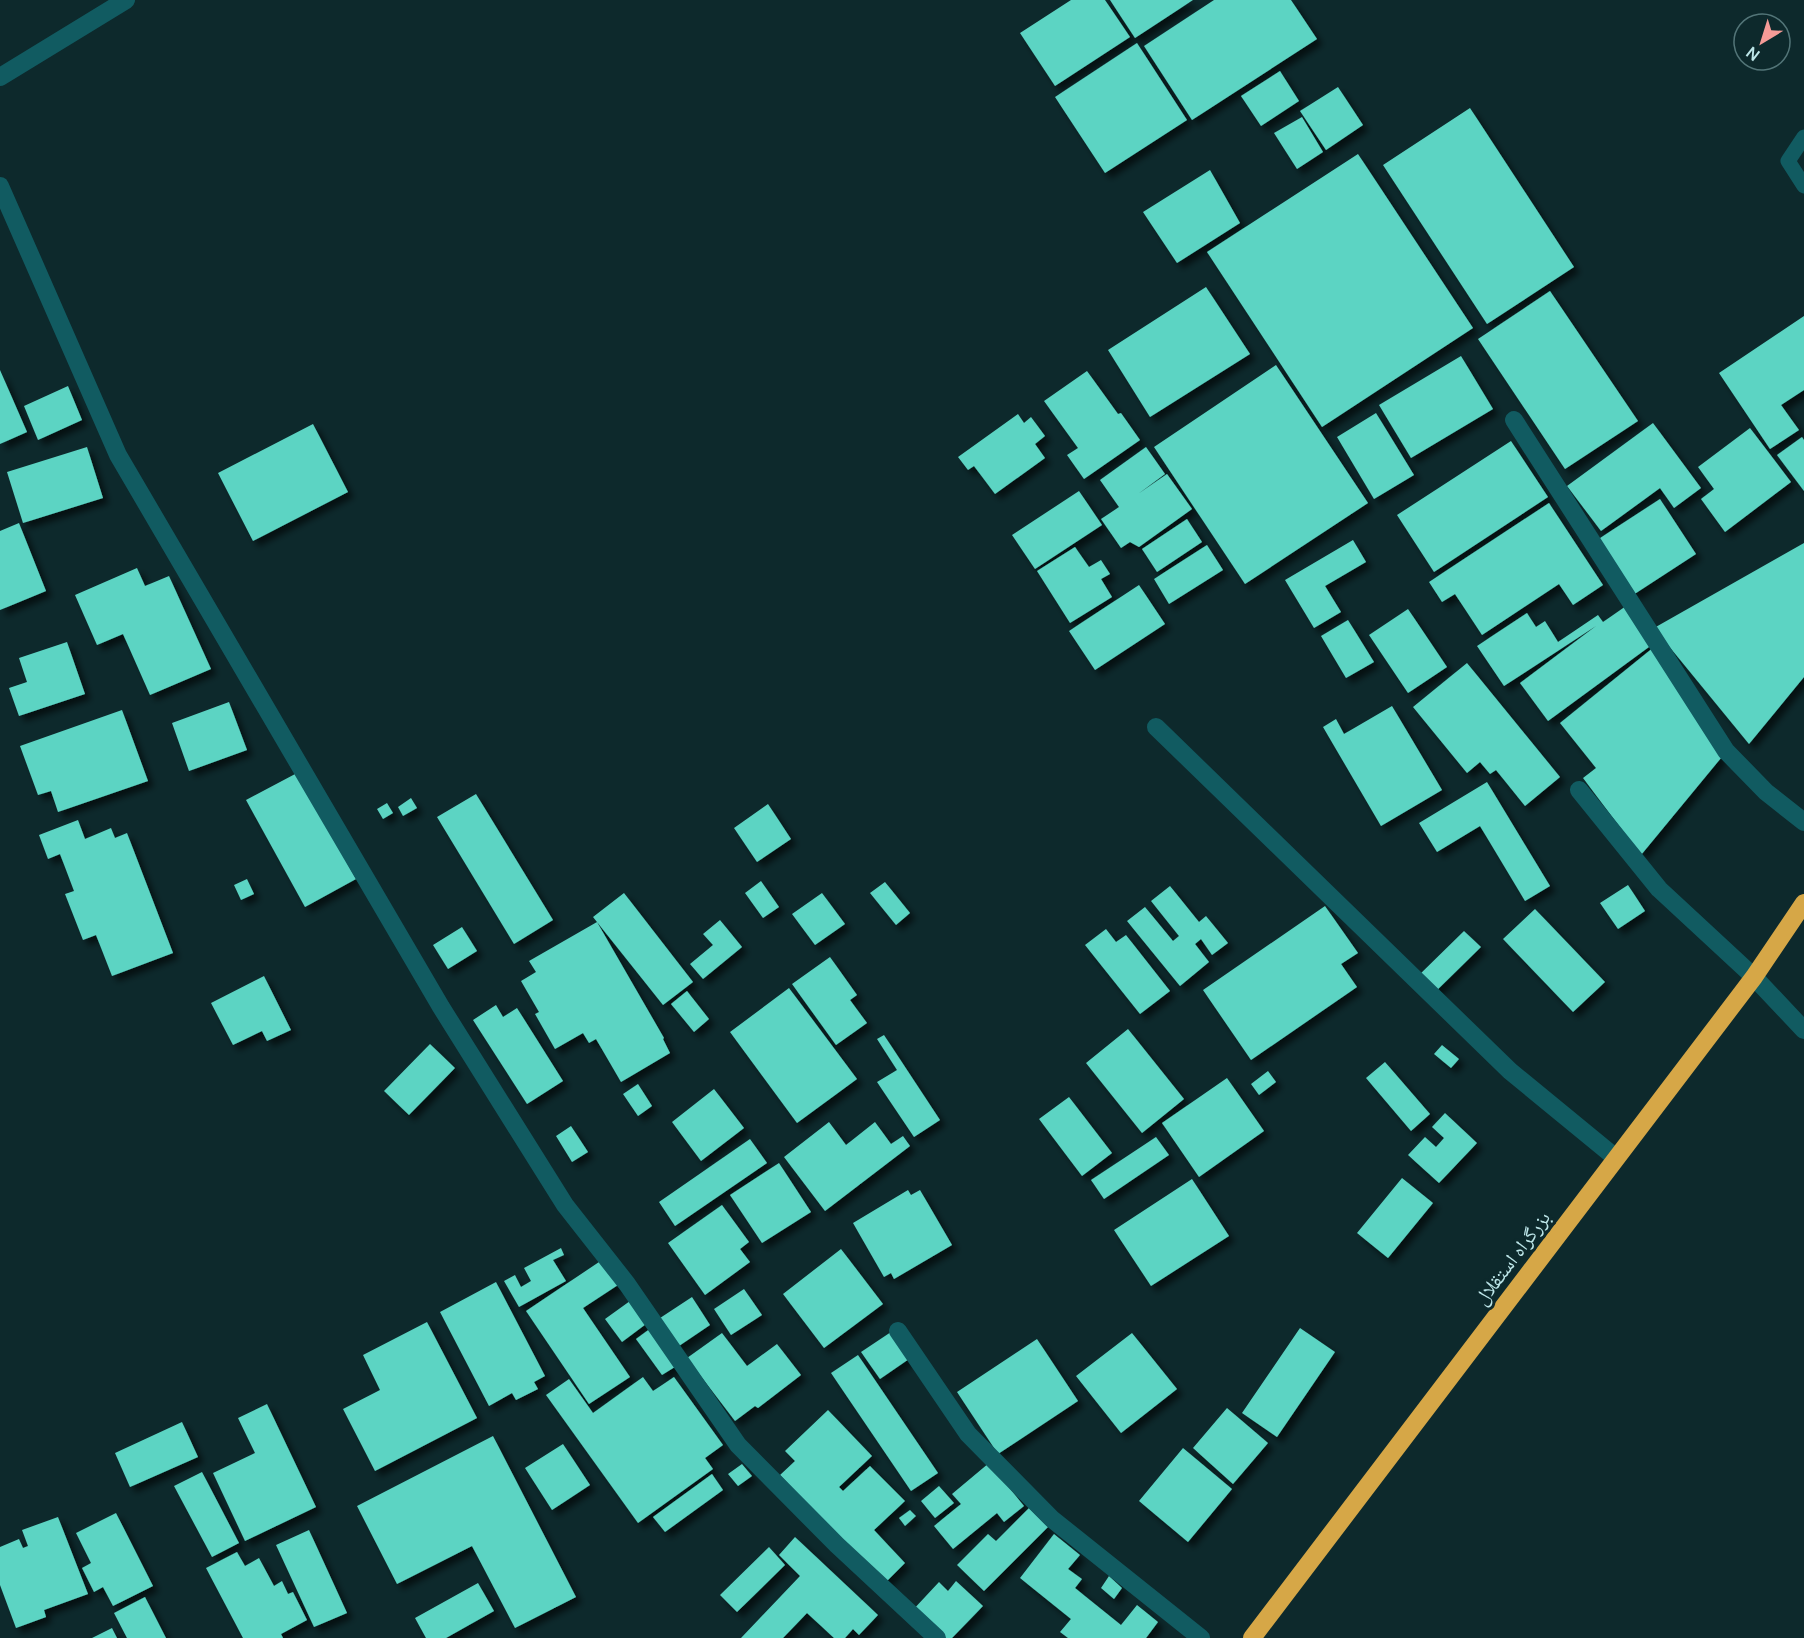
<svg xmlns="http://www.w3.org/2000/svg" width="1804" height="1638" viewBox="0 0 1804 1638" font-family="Manrope,'Noto Naskh Arabic',sans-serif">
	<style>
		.building { fill: #5cd4c3; filter: url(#shadow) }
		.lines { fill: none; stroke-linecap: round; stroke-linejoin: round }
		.lane { stroke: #115b61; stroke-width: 15 }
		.street { stroke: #115b61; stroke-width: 18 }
		.secondary { stroke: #115b61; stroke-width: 18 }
		.highway { stroke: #d6a747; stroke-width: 18 }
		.labels { text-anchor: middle; stroke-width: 6; stroke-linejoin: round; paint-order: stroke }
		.street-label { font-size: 20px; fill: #bde6e9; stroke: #0d292c }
	</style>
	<defs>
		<filter id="shadow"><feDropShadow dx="5.5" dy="5.5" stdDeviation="3" flood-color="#0009"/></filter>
	</defs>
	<rect width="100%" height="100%" fill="#0d292c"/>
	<path class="building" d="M 1071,0 L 1105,0 L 1130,37 L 1055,86 L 1020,33 Z
		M 1110,0 L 1193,0 L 1135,38 Z
		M 1214,0 L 1291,0 L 1317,39 L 1192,120 L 1144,46 Z
		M 1137,43 L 1187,120 L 1105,173 L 1055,97 Z
		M 1280,71 L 1299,101 L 1261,126 L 1241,96 Z
		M 1338,87 L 1363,125 L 1326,150 L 1300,111 Z
		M 1470,108 L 1574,267 L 1487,324 L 1383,165 Z
		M 1302,117 L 1323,152 L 1297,169 L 1274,133 Z
		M 1358,154 L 1473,328 L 1322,427 L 1207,252 Z
		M 1210,170 L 1240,223 L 1177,263 L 1143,212 Z
		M 1206,287 L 1250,354 L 1150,417 L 1108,350 Z
		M 1550,291 L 1638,421 L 1565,469 L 1478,339 Z
		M 1804,316 L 1804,390 L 1781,405 L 1799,430 L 1770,449 L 1719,373 Z
		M 1461,356 L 1493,409 L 1411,458 L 1379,405 Z
		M 1276,365 L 1368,503 L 1245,584 L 1154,447 Z
		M 0,370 L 27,432 L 0,444 Z
		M 1087,371 L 1118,414 L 1121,413 L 1140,440 L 1084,479 L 1067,455 L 1078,448 L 1044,401 Z
		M 68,386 L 82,420 L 38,440 L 24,406 Z
		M 1376,413 L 1414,475 L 1374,499 L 1337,437 Z
		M 1018,414 L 1024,423 L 1031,417 L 1045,436 L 1035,444 L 1045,458 L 995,494 L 974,466 L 968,470 L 958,457 Z
		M 1653,423 L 1701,488 L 1674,508 L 1660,488 L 1601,531 L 1567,486 Z
		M 313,424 L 348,492 L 253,541 L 218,473 Z
		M 1750,428 L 1791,482 L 1725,532 L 1701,499 L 1714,489 L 1698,467 Z
		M 1802,437 L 1804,440 L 1804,491 L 1777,455 Z
		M 1511,441 L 1548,497 L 1434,572 L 1397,515 Z
		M 87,447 L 103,498 L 23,523 L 7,472 Z
		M 1146,447 L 1165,474 L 1138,494 L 1167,474 L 1192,509 L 1139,547 L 1130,542 L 1121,548 L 1101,519 L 1119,507 L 1100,480 Z
		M 1079,491 L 1102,525 L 1035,569 L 1012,535 Z
		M 1660,499 L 1696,554 L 1633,595 L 1597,540 Z
		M 1549,503 L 1603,585 L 1573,605 L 1559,584 L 1482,635 L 1455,594 L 1442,602 L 1429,582 Z
		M 1187,519 L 1202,542 L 1157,572 L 1142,549 Z
		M 19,523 L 46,591 L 0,610 L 0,531 Z
		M 1353,540 L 1366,562 L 1325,586 L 1341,612 L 1314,628 L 1285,580 Z
		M 1804,543 L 1804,677 L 1749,744 L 1654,628 Z
		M 1207,545 L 1223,570 L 1169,604 L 1154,579 Z
		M 1075,547 L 1089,567 L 1101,560 L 1110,574 L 1101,579 L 1112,597 L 1070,623 L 1037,571 Z
		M 137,568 L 145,586 L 169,576 L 211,669 L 150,695 L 123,634 L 97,645 L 75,595 Z
		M 1139,585 L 1165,624 L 1095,670 L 1069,631 Z
		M 1626,606 L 1653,644 L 1548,721 L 1520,683 L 1596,626 L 1504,686 L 1477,646 L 1527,613 L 1536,627 L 1545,621 L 1558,642 L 1598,615 L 1603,622 Z
		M 1408,609 L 1447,667 L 1408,693 L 1369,635 Z
		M 1348,620 L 1374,662 L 1346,678 L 1321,636 Z
		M 67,642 L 85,694 L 19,716 L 9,688 L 27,682 L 19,658 Z
		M 1654,647 L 1721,758 L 1641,855 L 1583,778 L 1596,768 L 1560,723 Z
		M 1467,663 L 1560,777 L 1525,806 L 1496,770 L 1490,774 L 1480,762 L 1467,773 L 1413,707 Z
		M 229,702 L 247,750 L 189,771 L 172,723 Z
		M 1392,706 L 1442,790 L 1381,826 L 1323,727 L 1336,719 L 1344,734 Z
		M 122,710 L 148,781 L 58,812 L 51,791 L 38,795 L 20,746 Z
		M 297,773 L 356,879 L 305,907 L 246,800 Z
		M 1487,782 L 1550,886 L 1525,901 L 1480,826 L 1437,852 L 1419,823 Z
		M 476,794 L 553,920 L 514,944 L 437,817 Z
		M 411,798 L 417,808 L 403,816 L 398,807 Z
		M 387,803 L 393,813 L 383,819 L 377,809 Z
		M 768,804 L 791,839 L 757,862 L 734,828 Z
		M 78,820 L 85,839 L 111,828 L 115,838 L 127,833 L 173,953 L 112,976 L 96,935 L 83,940 L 65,894 L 74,891 L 60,854 L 48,859 L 39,835 Z
		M 247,879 L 254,894 L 241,900 L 234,885 Z
		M 761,881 L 779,907 L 763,918 L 745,893 Z
		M 885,882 L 910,913 L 896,925 L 870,893 Z
		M 1628,885 L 1645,911 L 1618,929 L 1600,903 Z
		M 1170,886 L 1199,922 L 1206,916 L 1228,943 L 1212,955 L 1201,939 L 1195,944 L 1209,962 L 1180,986 L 1127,921 L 1145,907 L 1173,941 L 1179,936 L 1151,901 Z
		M 624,893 L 693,982 L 663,1005 L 593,917 Z
		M 822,893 L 845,924 L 815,945 L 792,914 Z
		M 1325,906 L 1358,953 L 1341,964 L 1357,987 L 1251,1060 L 1203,990 Z
		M 1535,909 L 1605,982 L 1573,1012 L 1503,939 Z
		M 720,920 L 742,947 L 703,979 L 690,964 L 713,945 L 703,934 Z
		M 597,922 L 664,1038 L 663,1039 L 670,1053 L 621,1082 L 596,1039 L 589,1043 L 583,1033 L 555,1049 L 535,1014 L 539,1012 L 521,981 L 536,972 L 529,961 Z
		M 462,927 L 477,951 L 448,969 L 433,945 Z
		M 1106,929 L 1116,942 L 1126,935 L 1170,991 L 1140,1014 L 1085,945 Z
		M 1464,931 L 1481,947 L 1432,995 L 1416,978 Z
		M 830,957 L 857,995 L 850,1000 L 867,1023 L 836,1045 L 792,984 Z
		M 264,976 L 291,1030 L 267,1041 L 262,1031 L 233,1045 L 211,1003 Z
		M 789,988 L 857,1079 L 797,1123 L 730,1032 Z
		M 687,991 L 709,1019 L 694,1032 L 671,1004 Z
		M 496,1005 L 503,1017 L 517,1008 L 563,1081 L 527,1104 L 473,1020 Z
		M 1128,1029 L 1184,1099 L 1142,1133 L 1086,1063 Z
		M 884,1035 L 940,1120 L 914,1137 L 877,1082 L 897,1070 L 877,1039 Z
		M 430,1044 L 455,1068 L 409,1115 L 384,1091 Z
		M 1442,1045 L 1459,1059 L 1451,1068 L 1434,1054 Z
		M 1385,1062 L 1430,1114 L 1411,1131 L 1366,1078 Z
		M 1268,1071 L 1276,1082 L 1259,1095 L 1251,1084 Z
		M 1227,1078 L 1264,1131 L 1199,1177 L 1162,1123 Z
		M 638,1084 L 652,1106 L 638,1116 L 623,1094 Z
		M 714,1089 L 744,1128 L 701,1161 L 672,1122 Z
		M 1069,1097 L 1112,1153 L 1082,1176 L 1039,1119 Z
		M 1445,1113 L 1477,1143 L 1439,1183 L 1408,1155 L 1425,1137 L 1436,1147 L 1444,1138 L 1432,1127 Z
		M 829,1122 L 846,1145 L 875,1122 L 891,1144 L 903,1136 L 910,1146 L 825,1211 L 784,1157 Z
		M 571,1126 L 588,1152 L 572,1162 L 556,1136 Z
		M 1156,1137 L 1169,1155 L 1104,1199 L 1091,1180 Z
		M 750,1139 L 767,1163 L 675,1226 L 659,1202 Z
		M 779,1163 L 811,1212 L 762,1243 L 730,1195 Z
		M 1402,1178 L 1433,1203 L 1388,1258 L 1357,1233 Z
		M 1192,1179 L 1229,1236 L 1151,1286 L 1114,1230 Z
		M 908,1190 L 911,1195 L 920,1190 L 952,1245 L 894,1279 L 891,1273 L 884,1277 L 853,1223 Z
		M 722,1205 L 749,1242 L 740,1249 L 750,1262 L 705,1295 L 668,1243 Z
		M 561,1248 L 564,1255 L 553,1260 L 566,1281 L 519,1307 L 504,1281 L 515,1275 L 521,1287 L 531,1281 L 524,1268 Z
		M 841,1249 L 883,1304 L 824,1348 L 783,1294 Z
		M 602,1260 L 618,1285 L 583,1308 L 630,1377 L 589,1404 L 526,1311 Z
		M 496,1282 L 545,1376 L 534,1382 L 538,1389 L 516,1400 L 512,1393 L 489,1406 L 440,1312 Z
		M 744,1289 L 762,1315 L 731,1335 L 714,1309 Z
		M 692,1297 L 710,1325 L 676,1348 L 657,1320 Z
		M 630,1301 L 646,1324 L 622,1342 L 605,1319 Z
		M 427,1322 L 477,1418 L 375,1471 L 343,1409 L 380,1390 L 363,1355 Z
		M 651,1328 L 678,1365 L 662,1375 L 636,1339 Z
		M 1300,1328 L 1335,1352 L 1277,1437 L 1242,1413 Z
		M 891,1332 L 909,1359 L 880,1379 L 861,1352 Z
		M 722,1333 L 747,1366 L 777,1344 L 801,1375 L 758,1408 L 755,1406 L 735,1421 L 687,1358 Z
		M 1132,1333 L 1177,1389 L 1121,1433 L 1076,1376 Z
		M 1037,1339 L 1078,1401 L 998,1454 L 957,1392 Z
		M 858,1355 L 938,1473 L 911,1491 L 831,1373 Z
		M 643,1377 L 653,1391 L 674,1377 L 723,1445 L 705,1458 L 713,1469 L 638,1523 L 546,1395 L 569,1379 L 593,1413 Z
		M 267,1404 L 316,1507 L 245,1541 L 213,1473 L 255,1453 L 238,1418 Z
		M 1227,1408 L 1268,1443 L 1233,1484 L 1193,1448 Z
		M 828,1410 L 872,1456 L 839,1487 L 843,1491 L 870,1466 L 905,1501 L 874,1530 L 905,1563 L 884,1584 L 780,1475 L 795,1461 L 785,1451 Z
		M 182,1422 L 198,1457 L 130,1487 L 115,1453 Z
		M 493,1436 L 576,1597 L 515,1628 L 472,1546 L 397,1584 L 357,1506 Z
		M 563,1444 L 590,1485 L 552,1510 L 525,1468 Z
		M 1183,1448 L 1232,1489 L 1188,1542 L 1139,1501 Z
		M 989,1463 L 1024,1506 L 1004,1522 L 997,1513 L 953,1549 L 934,1526 L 961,1504 L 952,1494 Z
		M 742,1464 L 752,1476 L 738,1486 L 728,1474 Z
		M 202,1472 L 239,1543 L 212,1557 L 174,1486 Z
		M 712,1474 L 723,1490 L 665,1532 L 653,1517 Z
		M 939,1486 L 954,1503 L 935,1518 L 921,1501 Z
		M 1029,1508 L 1048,1527 L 984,1591 L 957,1565 L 988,1534 L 996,1541 Z
		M 910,1510 L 916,1516 L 905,1526 L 899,1518 Z
		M 116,1513 L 153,1586 L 113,1606 L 103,1587 L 94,1592 L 82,1568 L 91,1563 L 76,1533 Z
		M 58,1517 L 88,1594 L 44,1610 L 46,1617 L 16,1628 L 0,1585 L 0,1547 L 19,1539 L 23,1548 L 28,1546 L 22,1530 Z
		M 309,1530 L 347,1613 L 314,1627 L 276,1545 Z
		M 1054,1534 L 1080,1555 L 1068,1569 L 1082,1579 L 1075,1588 L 1121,1625 L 1137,1605 L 1158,1622 L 1146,1638 L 1068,1638 L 1060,1632 L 1071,1619 L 1020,1578 Z
		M 795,1537 L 878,1615 L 859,1635 L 853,1629 L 845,1638 L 834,1638 L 807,1613 L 783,1638 L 741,1638 L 800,1576 L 779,1555 Z
		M 769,1547 L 785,1565 L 737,1612 L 720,1595 Z
		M 237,1552 L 245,1566 L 259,1558 L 274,1586 L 282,1581 L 288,1594 L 293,1592 L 307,1620 L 281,1634 L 283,1638 L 243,1638 L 206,1568 Z
		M 1109,1576 L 1122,1588 L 1114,1599 L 1101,1588 Z
		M 956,1581 L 983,1606 L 952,1638 L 938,1638 L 911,1612 L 939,1582 L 948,1591 Z
		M 478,1583 L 494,1611 L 446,1638 L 426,1638 L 415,1618 Z
		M 145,1597 L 166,1638 L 127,1638 L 114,1613 Z
		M 112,1628 L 117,1638 L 92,1638 Z"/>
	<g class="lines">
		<path class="lane" d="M 1804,137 L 1788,161 L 1804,186"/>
		<path class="street" d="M 0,77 L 126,0
			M 0,186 L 118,455 L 441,1007 L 565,1205 L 627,1284 L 738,1445 L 837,1545 L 937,1638
			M 1514,420 L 1726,751 L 1766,792 L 1804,822
			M 1156,727 L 1510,1071 L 1616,1158
			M 1579,790 L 1659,889 L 1754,977
			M 898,1331 L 968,1434 L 1052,1519 L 1201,1638"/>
		<path class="secondary" d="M 1754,977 L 1804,1030"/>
		<path class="highway" d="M 1252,1638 L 1754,977 L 1804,903"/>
	</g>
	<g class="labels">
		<g class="street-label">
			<text transform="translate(1512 1258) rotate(-53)" y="7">بزرگراه استقلال</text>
		</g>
	</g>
	<g transform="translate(1762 42) rotate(218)"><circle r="28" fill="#0d292c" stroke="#537578" stroke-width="1.5"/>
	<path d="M0-4.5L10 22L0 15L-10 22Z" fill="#f59b97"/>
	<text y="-9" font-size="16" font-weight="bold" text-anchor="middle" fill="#bde6e9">N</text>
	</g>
</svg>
